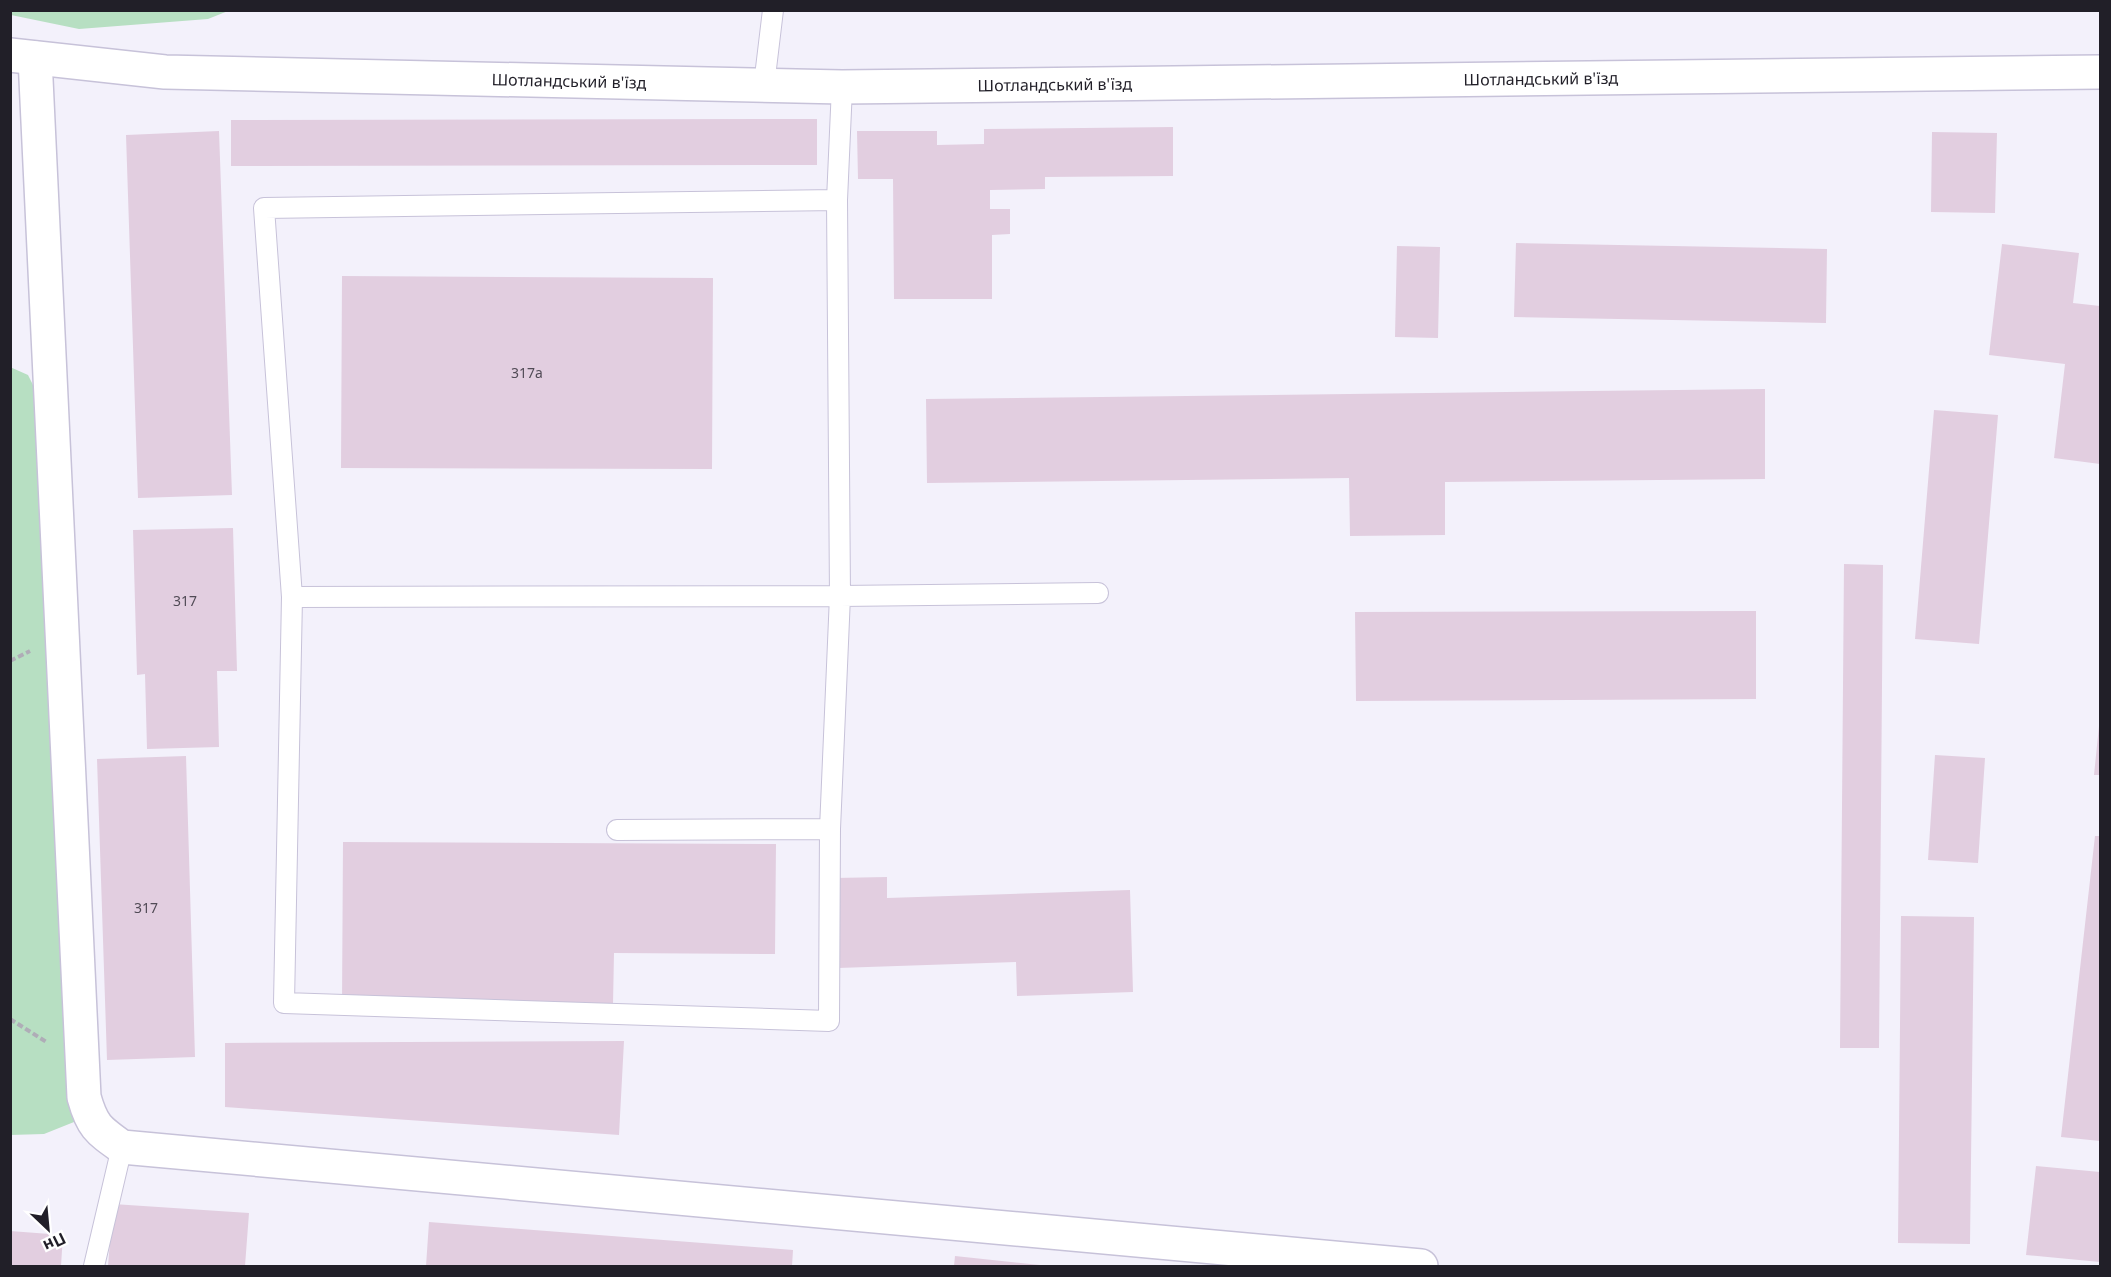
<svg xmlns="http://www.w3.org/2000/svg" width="2111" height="1277" viewBox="0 0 2111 1277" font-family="'Noto Sans',sans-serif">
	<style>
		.green { fill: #b7dfc2 }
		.building { fill: #e2cee0 }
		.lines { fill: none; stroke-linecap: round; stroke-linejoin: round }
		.service-casing { stroke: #c7c2d9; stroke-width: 22 }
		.minor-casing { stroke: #c7c2d9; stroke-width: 36 }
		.path { stroke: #afadb7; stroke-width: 4; stroke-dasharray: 6 3; stroke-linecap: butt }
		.service { stroke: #fff; stroke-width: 20 }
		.minor { stroke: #fff; stroke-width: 33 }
		.labels { text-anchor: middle; stroke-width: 5; stroke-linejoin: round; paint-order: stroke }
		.number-label { font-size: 14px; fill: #514b56 }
		.street-label { font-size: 16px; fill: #211f28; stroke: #fff }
	</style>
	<rect width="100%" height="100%" fill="#f3f1fb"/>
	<path class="green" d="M 11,10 L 228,10 L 228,11 L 208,19 L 79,29 L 11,15 Z
		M 10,367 L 28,375 L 38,395 L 89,1116 L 44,1134 L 10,1135 Z"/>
	<path class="building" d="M 817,119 L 817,165 L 231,166 L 231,120 Z
		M 1173,127 L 1173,176 L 1045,177 L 1045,189 L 990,190 L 990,209 L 1010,209 L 1010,234 L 992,235 L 992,299 L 894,299 L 893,179 L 858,179 L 857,131 L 937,131 L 937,145 L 984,144 L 984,129 Z
		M 219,131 L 232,495 L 138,498 L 126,135 Z
		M 1932,132 L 1997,133 L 1995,213 L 1931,212 Z
		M 1516,243 L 1827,249 L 1826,323 L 1514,317 Z
		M 2002,244 L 2079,253 L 2073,303 L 2100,306 L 2100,464 L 2054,458 L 2065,364 L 1989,355 Z
		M 1397,246 L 1440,247 L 1438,338 L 1395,337 Z
		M 342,276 L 713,278 L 712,469 L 341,468 Z
		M 1765,389 L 1765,479 L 1445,482 L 1445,535 L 1350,536 L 1349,478 L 927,483 L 926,399 Z
		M 1934,410 L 1998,415 L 1979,644 L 1915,639 Z
		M 233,528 L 237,671 L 217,671 L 219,747 L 147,749 L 145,674 L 137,675 L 133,530 Z
		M 1844,564 L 1883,565 L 1879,1048 L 1840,1048 Z
		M 1756,611 L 1756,699 L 1356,701 L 1355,612 Z
		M 2099,726 L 2100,726 L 2100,775 L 2094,775 Z
		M 1935,755 L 1985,758 L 1978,863 L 1928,860 Z
		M 186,756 L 195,1057 L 107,1060 L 97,759 Z
		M 2095,836 L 2100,836 L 2100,1141 L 2061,1137 Z
		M 343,842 L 776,844 L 775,954 L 614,953 L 613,1004 L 342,1003 Z
		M 887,877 L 887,898 L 1130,890 L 1133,992 L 1017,996 L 1016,962 L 838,968 L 835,878 Z
		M 1901,916 L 1974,917 L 1970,1244 L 1898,1243 Z
		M 624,1041 L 619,1135 L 225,1107 L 225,1043 Z
		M 2036,1166 L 2100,1172 L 2100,1262 L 2026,1255 Z
		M 113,1204 L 249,1213 L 245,1266 L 108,1266 Z
		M 429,1222 L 793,1250 L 792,1266 L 426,1266 Z
		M 10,1231 L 63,1235 L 61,1266 L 10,1266 Z
		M 955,1256 L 1040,1265 L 1039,1266 L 954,1266 Z"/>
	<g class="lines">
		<defs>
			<path id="service" d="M 764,85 L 773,10
				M 837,200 L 264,208 L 292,597 L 284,1003 L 829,1021 L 830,829 L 840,596 L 837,200 L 842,87
				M 292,597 L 840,596 L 1098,593
				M 617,830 L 830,829
				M 94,1266 L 122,1147"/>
			<g id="minor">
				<path id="s1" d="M 10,55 L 165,72 L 842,87 L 2100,72"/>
				<path d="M 35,58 L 84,1097 C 92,1126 98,1130 122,1147 L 1421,1266"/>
			</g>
		</defs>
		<use href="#service" class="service-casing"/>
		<use href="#minor" class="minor-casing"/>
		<path class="path" d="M 10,661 L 30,651
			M 10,1019 L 48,1043"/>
		<use href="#service" class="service"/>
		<use href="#minor" class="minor"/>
	</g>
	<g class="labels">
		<g class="number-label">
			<text x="527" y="378">317а</text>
			<text x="185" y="606">317</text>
			<text x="146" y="913">317</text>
		</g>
		<g class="street-label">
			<text dy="6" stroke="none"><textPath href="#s1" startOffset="1532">Шотландський в'їзд</textPath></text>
			<text dy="6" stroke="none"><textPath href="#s1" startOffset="560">Шотландський в'їзд</textPath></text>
			<text dy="6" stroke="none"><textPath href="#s1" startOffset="1046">Шотландський в'їзд</textPath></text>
		</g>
	</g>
	<rect width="2111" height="1277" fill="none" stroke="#211f28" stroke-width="24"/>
	<g transform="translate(48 1229) rotate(154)" stroke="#ffffff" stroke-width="4.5" paint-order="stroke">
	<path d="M0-4.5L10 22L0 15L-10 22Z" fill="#211f28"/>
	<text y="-9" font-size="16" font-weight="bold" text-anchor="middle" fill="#211f28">Пн</text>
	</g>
</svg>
